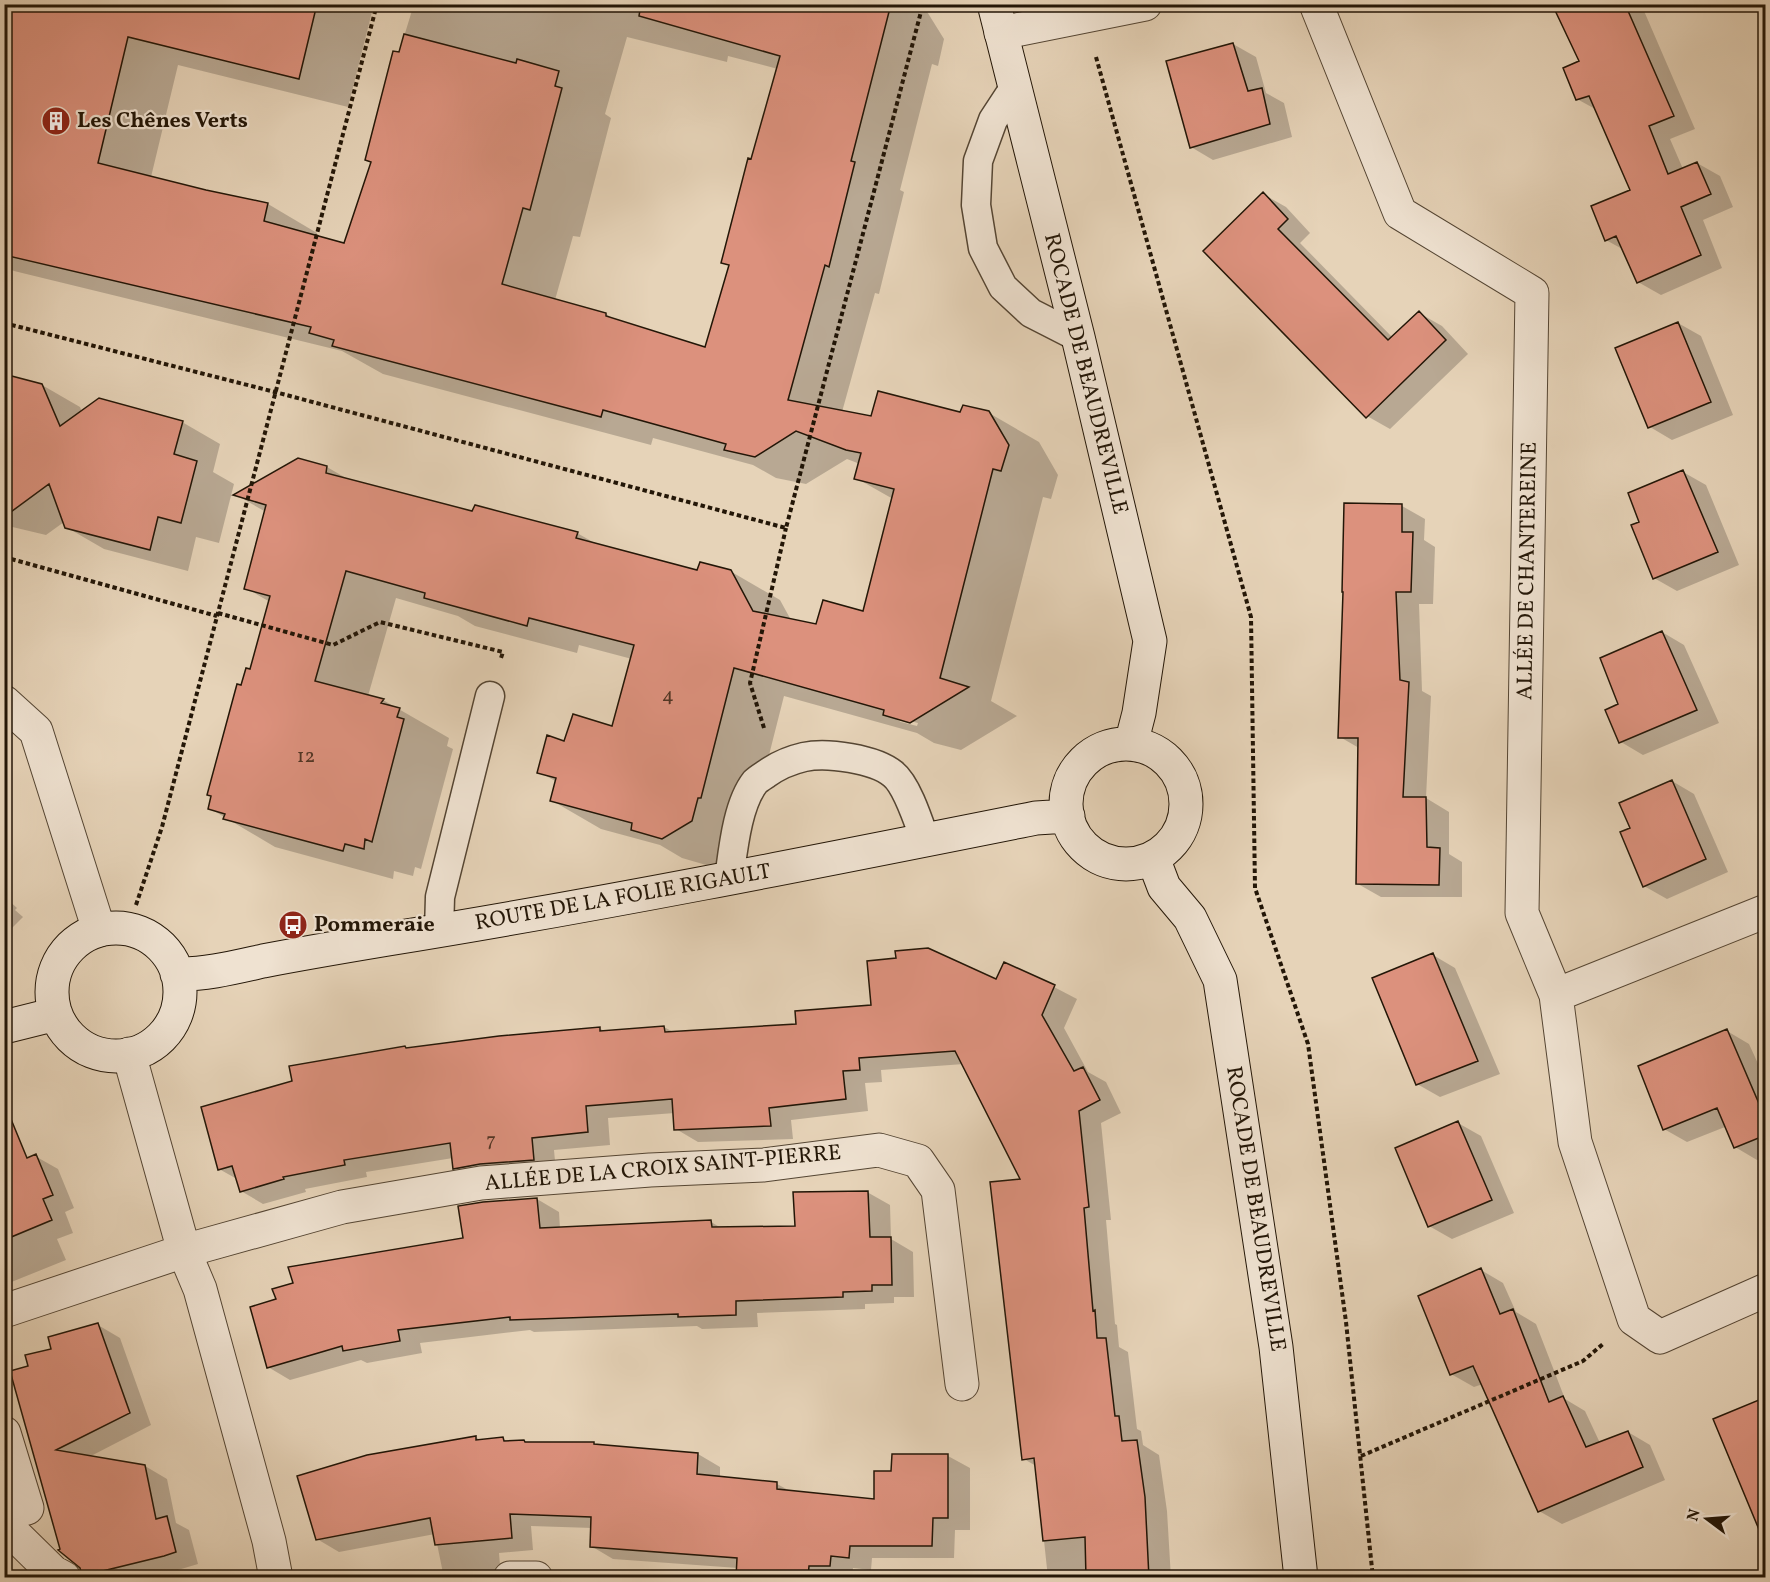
<svg xmlns="http://www.w3.org/2000/svg" width="1770" height="1582" viewBox="0 0 1770 1582" font-family="Vollkorn,serif">
<style>
.shadow{fill:#0003;fill-rule:evenodd}
.building{fill:#dc917d;stroke:#231607;stroke-width:1.5}
.lines{fill:none;stroke-linecap:round;stroke-linejoin:round}
.lane-casing{stroke:#544533;stroke-width:31}
.street-casing{stroke:#544533;stroke-width:35}
.secondary-casing{stroke:#231607;stroke-width:35}
.path{stroke:#231607;stroke-width:4;stroke-dasharray:4.5 3;stroke-linecap:butt}
.lane{stroke:#efe2d1;stroke-width:28}
.street{stroke:#efe2d1;stroke-width:33}
.secondary{stroke:#efe2d1;stroke-width:33}
.labels{text-anchor:middle;dominant-baseline:central;stroke-width:4.5;stroke-linejoin:round;paint-order:stroke}
.number-label{font-size:20px;fill:#513524}
.poi-label{font-size:22px;font-weight:bold;fill:#231607;stroke:#efe2d1;text-anchor:start}
.street-label{font-size:22px;fill:#231607;stroke:#efe2d1}
</style>
<rect width="100%" height="100%" fill="#e6d3b8"/>
<filter id="stains"><feTurbulence type="fractalNoise" baseFrequency=".00333" numOctaves="4"/><feColorMatrix values="0 0 0 0 .2 0 0 0 0 .09 0 0 0 0 .02 0 0 0 .5 -.17"/></filter>
<radialGradient id="worn" r=".72"><stop offset=".6" stop-color="#630" stop-opacity="0"/><stop offset="1" stop-color="#630" stop-opacity=".3"/></radialGradient>
<path class="shadow" d="M11 4H374L348 107 178 65 151 177 268 204 317 233V237L344 245 372 163 366 160 414 4H916L926 10 944 39 938 66 932 64 900 190 904 192 879 294 875 293 842 412 872 418 989 413 1039 442 1058 475 1051 499 1043 497 991 701 1017 716 961 750 934 743 917 733 784 696 751 826 741 850 713 867 682 858 660 845 601 829 551 800 557 782 539 772 565 743 613 727 632 659 579 645 577 653 475 626 458 616 396 598 368 696 383 700 449 738 447 746 453 749 421 869 415 867 413 876 394 871 393 879 275 847 209 808 241 687 251 670 270 602 246 588 266 512 236 495 327 467 351 481 473 513 577 533 600 546 698 572 730 571 780 600 791 620 817 625 864 613 893 499 856 478 860 464 847 459 806 484 776 478 753 465 653 438 651 445 383 374 342 351 14 271 4 266V29ZM627 37 727 62 728 56 778 69 723 262 730 266 706 349 617 321 606 314 555 300 573 236 580 237 611 118 605 114ZM895 717 918 723 917 726 901 722 894 718Z
M1554 4H1641L1695 129 1670 139 1683 169 1697 163 1720 176 1733 207 1703 220 1722 268 1661 295 1638 282 1624 250 1606 240 1632 191 1597 110 1577 99 1581 62Z
M1233 44 1256 57 1266 93 1284 103 1292 137 1213 160 1191 147Z
M1263 194 1286 207 1310 233 1300 243 1393 338 1419 313 1442 326 1468 354 1390 429 1367 416 1206 251Z
M1678 323 1701 336 1733 415 1672 440 1650 427Z
M4 376 42 385 80 407 82 412 182 422 220 444 213 472 234 484 219 543 196 537 188 571 104 549 66 527 64 522 46 535 4 525Z
M1683 472 1706 485 1739 565 1677 591 1654 578 1641 523Z
M1345 504 1402 506 1425 519 1424 540 1435 547 1433 604H1419L1422 691 1431 696 1426 798 1449 812V854L1462 862V897H1381L1358 884 1359 748 1340 737 1345 592Z
M1662 632 1684 645 1719 723 1643 755 1621 742 1620 704Z
M1672 781 1694 794 1728 872 1667 899 1644 886 1632 829Z
M4 896 17 908 15 910 23 917 4 936Z
M1433 955 1455 968 1500 1074 1440 1097 1417 1084Z
M997 981 1054 987 1077 999 1064 1028 1088 1072 1106 1082 1121 1113 1101 1123 1111 1220H1106L1115 1324 1117 1325 1119 1347 1128 1352 1137 1429 1141 1431 1143 1445 1159 1455 1167 1511 1171 1578H1048L1036 1466 1024 1459 1022 1180 964 1064 881 1070 882 1082 865 1083 868 1111 791 1120 793 1139 698 1142 676 1129 675 1113 608 1118 610 1145 554 1150 556 1172 477 1181 454 1168 453 1158 366 1172 367 1177 305 1189 306 1192 263 1204 241 1191 237 1179 219 1169 408 1049 599 1028 606 1032 664 1027 675 1033 798 1025 873 1006Z
M1727 1031 1749 1044 1766 1081V1156L1757 1160 1735 1147 1725 1127 1687 1142 1664 1129Z
M1458 1123 1481 1136 1514 1213 1452 1239 1429 1226Z
M35 1156 58 1169 74 1208 65 1212 73 1233 57 1239 66 1260 4 1285V1158L15 1164Z
M867 1192 890 1205 891 1239 913 1252 914 1297H894V1303L865 1304V1309L757 1313 758 1327 702 1329 697 1326 534 1332 530 1330 420 1343 422 1353 367 1363 361 1360 290 1380 268 1367 464 1239 537 1199 559 1212 560 1229 711 1222 723 1229 797 1228Z
M1481 1270 1503 1283 1516 1312 1536 1324 1565 1399 1585 1411 1600 1443 1628 1432 1650 1445 1665 1480 1562 1524 1539 1511 1483 1384 1474 1387 1451 1374Z
M98 1325 120 1338 151 1425 89 1457 145 1466 167 1479 176 1523 189 1530 198 1564 151 1578H87L84 1576 30 1367 53 1350Z
M476 1437 481 1441 503 1439 509 1442 524 1441 527 1443 597 1446 698 1454 720 1467V1478L777 1484 792 1492 875 1501 892 1473 893 1456H948L970 1468V1530H955L954 1558H872L871 1570 853 1568 852 1578H737L738 1568 613 1559 591 1546 592 1528 531 1526 533 1550 499 1553 501 1578H444L435 1534 339 1552 317 1539Z
M4 1568 14 1578H4Z"/>
<path class="building" d="M9 4H317L299 79 128 37 98 163 206 190 268 203 264 221 344 243 371 162 365 160 393 51 399 52 404 34 516 63 517 59 559 71 555 86 562 88 530 210 523 208 502 284 606 313V316L705 347 729 265 721 263 748 158 751 159 780 56 639 16 641 4H891L851 161 855 162 829 267 825 265 788 400 871 416 878 391 960 412 963 405 989 411 1009 445 1001 471 993 469 940 678 969 687 910 723 883 715 884 710 734 668 701 798H698L692 821 662 839 631 830 632 823 550 801 556 778 537 773 547 735 564 741 573 714 612 726 634 645 529 618 527 626 424 598 425 593 346 571 315 681 384 699 381 703 400 708 397 717 404 719 372 842 365 839 364 849 345 844 343 851 223 819 225 814 208 809 211 796 207 795 237 684 241 685 246 668 250 669 270 596 244 589 266 505 233 495 298 458 327 466 326 473 472 511 475 505 578 532 576 538 697 570 700 562 731 570 753 611 816 624 823 600 863 611 894 489 854 479 861 453 846 450 796 431 755 457 724 450 726 444 603 410 601 417 332 346 334 340 309 333 311 327 4 255V23Z
M1552 4H1625L1674 116 1649 126 1668 174 1697 162 1711 194 1681 207 1701 255 1637 283 1616 236 1605 241 1591 206 1630 190 1589 96 1576 100 1563 68 1579 61Z
M1233 43 1248 91 1262 88 1270 124 1190 148 1166 61Z
M1263 192 1288 219 1278 229 1388 340 1419 311 1446 340 1366 418 1203 251Z
M1678 322 1711 402 1648 428 1615 348Z
M4 374 42 384 60 426 99 398 183 421 174 454 197 461 181 523 158 517 150 550 65 528 49 484 4 517Z
M1683 470 1718 552 1653 579 1631 525 1639 522 1628 493Z
M1344 503 1402 504V532H1413L1411 592H1396L1400 680 1409 682 1403 797H1426L1427 847 1440 848 1439 885 1356 884 1358 738H1338L1343 592H1342Z
M1662 631 1697 710 1619 743 1605 710 1618 704 1600 658Z
M1672 780 1706 859 1643 887 1620 832 1630 828 1619 803Z
M928 948 996 979 1004 962 1055 985 1042 1015 1074 1071 1083 1067 1100 1100 1079 1111 1089 1207 1084 1208 1093 1311 1095 1310 1097 1338H1106L1115 1416H1119L1122 1441 1137 1440 1145 1497 1149 1578H1086L1085 1537 1043 1541 1034 1458 1022 1460 990 1182 1020 1179 955 1051 859 1058 860 1070 843 1071 846 1099 769 1108 771 1126 674 1130 672 1099 586 1106 588 1132 532 1138 534 1160 480 1164 453 1169 450 1143 344 1160 345 1165 283 1177 284 1179 240 1192 232 1166 218 1170 201 1107 292 1081 289 1066 405 1046 406 1048 499 1036 600 1027V1031L664 1026 665 1032 796 1024 795 1011 871 1005 867 961 896 958 895 951Z
M1433 953 1478 1061 1416 1085 1372 978Z
M1727 1029 1766 1120V1135L1734 1148 1717 1108 1663 1130 1638 1066Z
M6 1107 27 1158 36 1154 53 1195 43 1199 52 1220 4 1240V1108Z
M1458 1121 1492 1200 1428 1227 1395 1148Z
M868 1191 870 1237H891L892 1285H872V1291L843 1292V1297L736 1301V1315L678 1317V1314L510 1320V1317L398 1330 400 1341 343 1351 342 1346 267 1368 250 1307 276 1299 272 1289 293 1283 288 1267 463 1238 458 1206 483 1202 537 1198 540 1228 711 1220 712 1227 795 1226 793 1192Z
M1481 1268 1500 1314 1513 1309 1549 1402 1563 1396 1586 1447 1628 1431 1643 1467 1538 1512 1473 1366 1450 1375 1418 1296Z
M98 1323 130 1413 56 1450 145 1465 156 1519 167 1516 176 1552 164 1556 82 1576 80 1568 58 1550 60 1549 10 1371 28 1366 25 1355 51 1349 48 1337Z
M1766 1397V1543L1765 1544 1713 1419Z
M476 1436V1440L503 1437 504 1441 524 1440 525 1442H594V1444L698 1453 697 1474 777 1482V1489L874 1499V1471H891L892 1454H948V1518H933L932 1546H850L849 1558 831 1556 830 1566H809L808 1578H736L737 1558 590 1547 591 1517 510 1514 512 1538 435 1545 430 1518 316 1540 297 1476 367 1455Z"/>
<g class="lines">
<g class="lane-casing">
<path id="lane" d="M1014 88 993 120 978 161 976 205 983 248 1003 287 1031 313 1078 337
M729 879C733 851 737 805 755 782 758 779 763 776 766 774 777 766 791 760 804 757 827 752 875 759 893 774 907 785 919 823 925 840
M439 931 440 897 490 696"/>
</g>
<g class="street-casing">
<path id="street" d="M1316 4 1400 213 1532 293 1522 913 1556 995 1766 911
M1001 33 1145 4
M4 702 36 731 99 930
M1556 995 1575 1142 1634 1319 1660 1337 1766 1290
M4 1311 184 1251 129 1054
M4 1433 27 1508 4 1514
M4 1524 53 1572 64 1578
M276 1578 269 1541 200 1289 184 1251 342 1207 481 1183 650 1170 764 1165 879 1150 918 1161 938 1190 962 1384
M510 1578H536"/>
</g>
<g class="secondary-casing">
<path id="secondary" d="M994 4 1078 337 1150 641 1139 713 1131 744
M1066 804a60 60 0 1 1 120 0a60 60 0 1 1-120 0Z
M1153 858 1164 887 1190 918 1220 980 1276 1347 1301 1578
M52 992a64 64 0 1 1 128 0a64 64 0 1 1-128 0Z
M177 974C204 975 236 967 263 961 304 953 346 946 388 939 605 904 820 861 1036 818L1068 816
M4 1027 56 1014"/>
</g>
<path class="path" d="M1096 57 1251 617 1255 888 1308 1044 1346 1322 1373 1578
M4 323 275 392 786 528 923 4
M4 557 217 616
M218 613 333 645 380 622 503 652 501 658
M764 728 750 683 786 528
M136 905 162 827 377 4
M1361 1456 1583 1361 1603 1344"/>
<use href="#lane" class="lane"/>
<use href="#street" class="street"/>
<use href="#secondary" class="secondary"/>
</g>
<defs>
<g id="building-disc" transform="scale(1.5)"><circle r="9.5" fill="#8f2418" stroke="#efe2d1"/><path d="M-4-6H4V6H1V3H-1V6H-4ZM-2.5-4.3h1.7v1.8h-1.7ZM.8-4.3h1.7v1.8H.8ZM-2.5-1h1.7V.8h-1.7ZM.8-1h1.7V.8H.8Z" fill="#fff"/></g>
<g id="bus-disc" transform="scale(1.5)"><circle r="9.5" fill="#8f2418" stroke="#efe2d1"/><path d="M-5-6H5V4H4V6H2V4H-2V6H-4V4H-5ZM-3.5-4V0h7V-4ZM-3.5 1.2v1.5H-2V1.2ZM2 1.2v1.5H3.5V1.2Z" fill="#fff"/></g>
</defs>
<g fill-rule="evenodd">
<use href="#building-disc" x="56" y="121"/>
<use href="#bus-disc" x="293" y="925"/>
</g>
<g class="labels">
<g class="number-label">
<text x="668" y="696">4</text>
<text x="306" y="757">12</text>
<text x="491" y="1141">7</text>
</g>
<g class="poi-label">
<text x="77" y="121">Les Chênes Verts</text>
<text x="314" y="925">Pommeraie</text>
</g>
<g class="street-label">
<text transform="translate(1085 374) rotate(76)">ROCADE DE BEAUDREVILLE</text>
<text transform="translate(1528 571) rotate(-89)">ALLÉE DE CHANTEREINE</text>
<text transform="translate(623 898) rotate(-10)">ROUTE DE LA FOLIE RIGAULT</text>
<text transform="translate(663 1169) rotate(-5)">ALLÉE DE LA CROIX SAINT-PIERRE</text>
<text transform="translate(1255 1209) rotate(81)">ROCADE DE BEAUDREVILLE</text>
</g>
</g>
<rect width="1770" height="1582" fill="none" stroke="#e6d3b8" stroke-width="24"/>
<rect x="6" y="6" width="1758" height="1570" fill="none" stroke="#231607" stroke-width="3"/>
<rect x="12" y="12" width="1746" height="1558" fill="none" stroke="#231607" stroke-width="1.5"/>
<g transform="translate(1707 1519) rotate(286)" stroke="#efe2d1" stroke-width="4.5" paint-order="stroke">
<path d="M0-4.5L10 22L0 15L-10 22Z" fill="#231607"/>
<text y="-9" font-size="16" font-weight="bold" text-anchor="middle" fill="#231607">N</text>
</g>
<rect width="100%" height="100%" filter="url(#stains)"/>
<rect width="100%" height="100%" fill="url(#worn)"/>
</svg>
